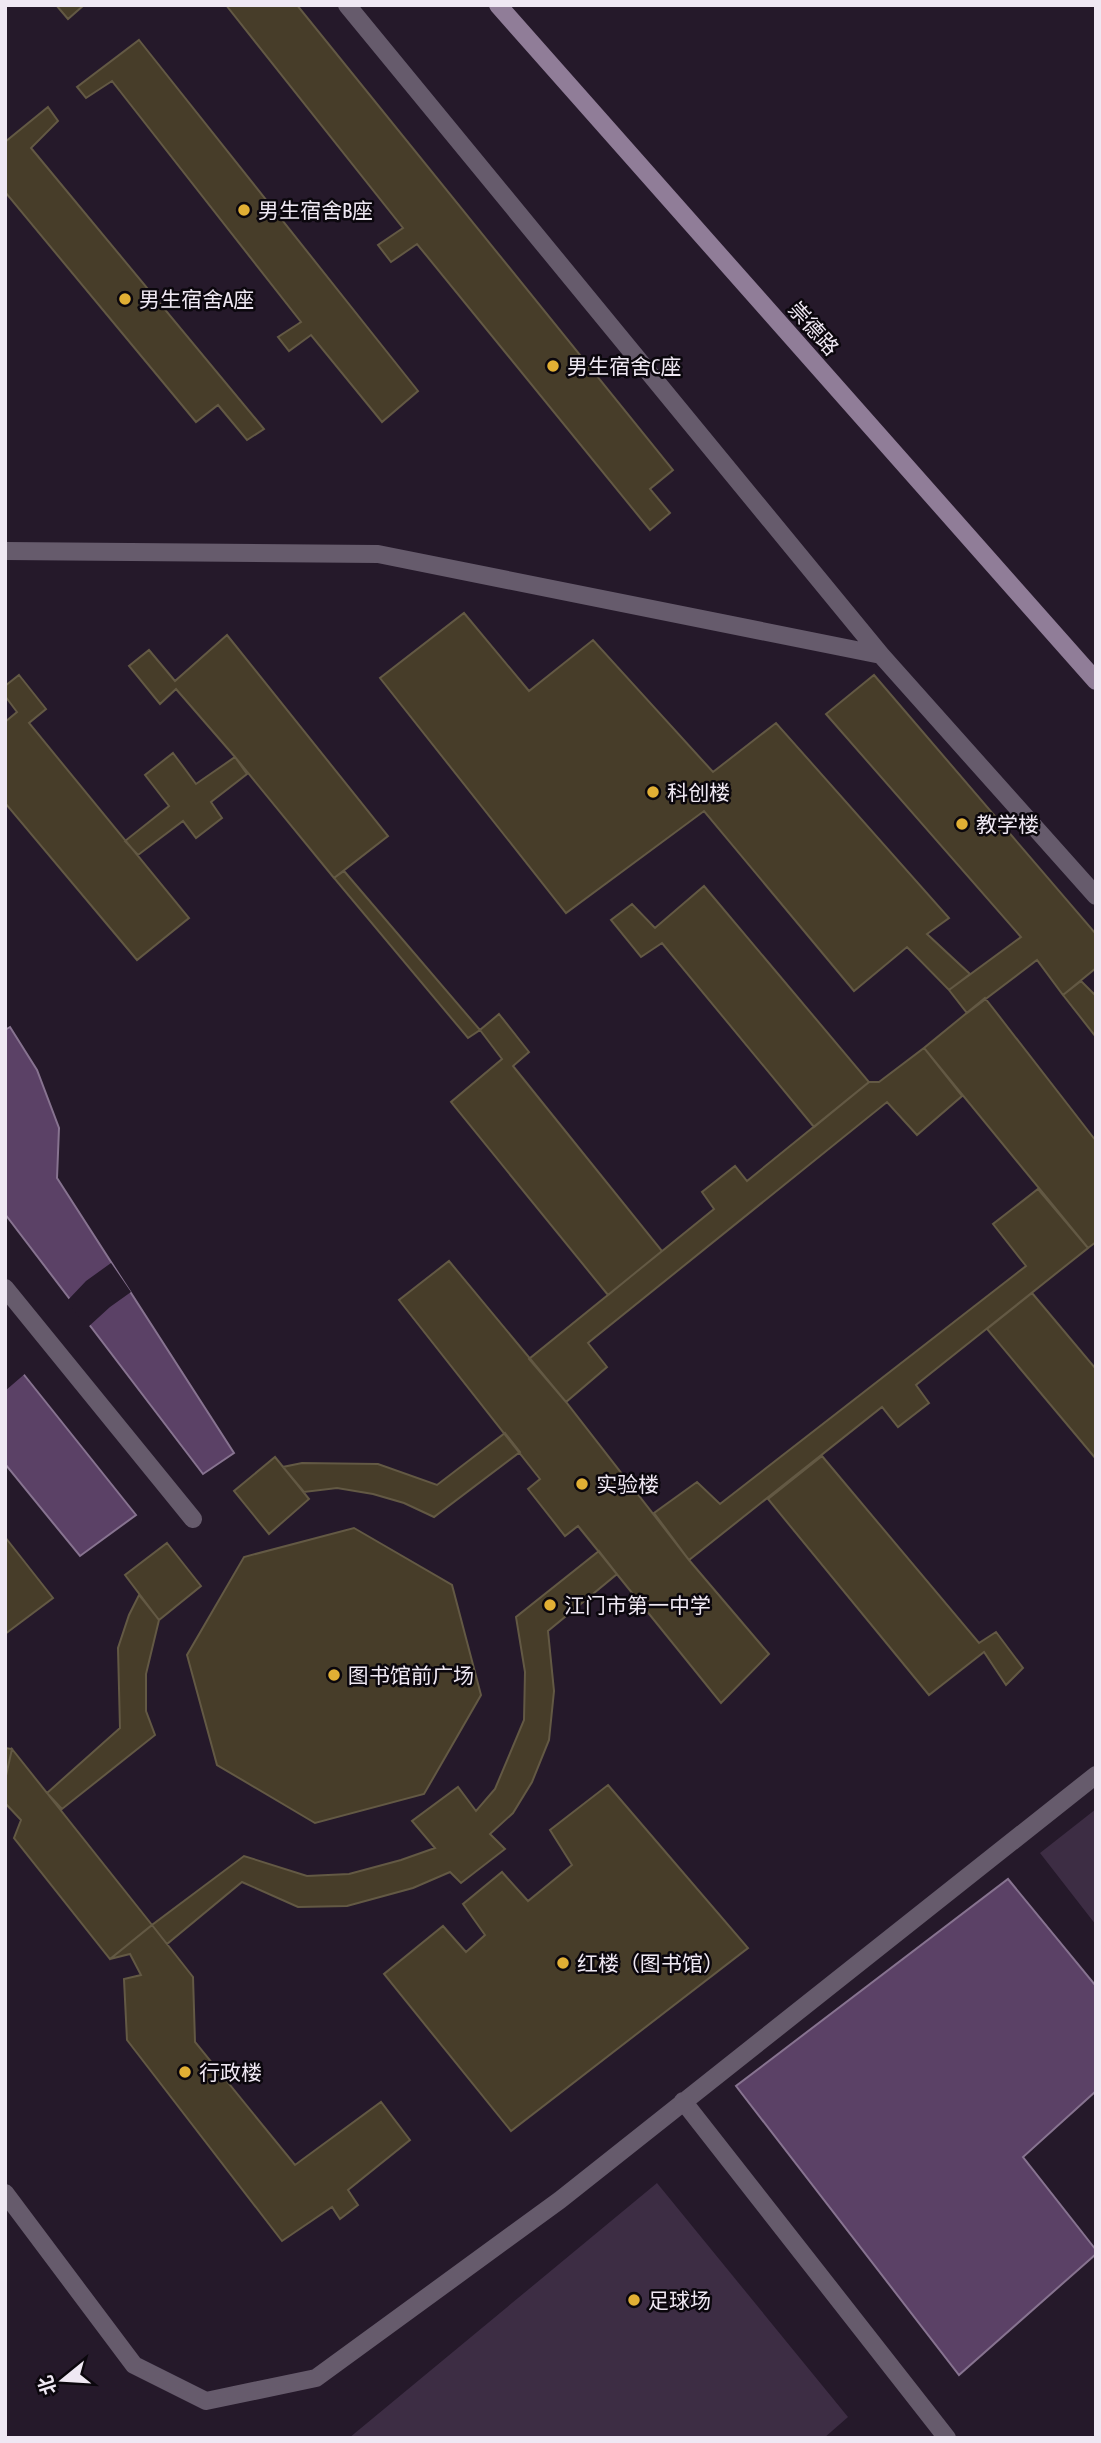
<svg xmlns="http://www.w3.org/2000/svg" width="1101" height="2443" viewBox="0 0 1101 2443" font-family="'Asap Condensed','Noto Sans SC',sans-serif">
<style>
.green{fill:#3d2d44}
.water{fill:#5b4166;stroke:#877390;stroke-width:2}
.pier{fill:#25192a}
.building{fill:#473d29;stroke:#635944;stroke-width:2}
.lines{fill:none;stroke-linecap:round;stroke-linejoin:round}
.street{stroke:#665b6c;stroke-width:18}
.secondary{stroke:#907d98;stroke-width:18}
.poi-dot{fill:#e1af34;stroke:#0b070d;stroke-width:2.5}
.labels{text-anchor:middle;dominant-baseline:central;stroke-width:5;stroke-linejoin:round;paint-order:stroke}
.poi-label{font-size:21px;fill:#efe8f3;stroke:#0b070d;text-anchor:start}
.street-label{font-size:21px;fill:#efe8f3;stroke:#0b070d}
</style>
<rect width="100%" height="100%" fill="#25192a"/>
<path class="green" d="M1096 1809V1925L1040 1853Z
M657 2183 848 2417 824 2438H349Z"/>
<path class="water" d="M10 1027 37 1070 59 1128 57 1178 234 1453 203 1474 5 1214V1030Z
M5 1351 136 1515 80 1556 5 1464Z
M1008 1879 1096 1986V2091L1023 2157 1096 2250V2254L959 2375 736 2086Z"/>
<path class="pier" d="M111 1263 131 1292 110 1307 87 1328 67 1301 86 1281Z
M5 1347 27 1372 5 1391Z"/>
<path class="building" d="M56 5H84L68 19Z
M226 5H297L673 470 650 489 670 513 650 530 417 244 391 262 378 245 403 228Z
M139 40 418 391 382 422 311 335 289 351 278 337 301 322 112 81 86 98 77 87Z
M48 107 58 121 31 148 264 429 247 440 218 405 196 422 5 192V142Z
M464 613 529 691 593 640 713 772 776 723 949 918 927 934 970 974 949 990 907 947 854 991 704 811 566 913 380 678Z
M227 635 388 836 334 878 235 757 176 689 160 704 129 666 149 650 175 681Z
M19 675 46 709 29 723 189 918 137 960 5 803V722L17 712 5 696V686Z
M874 675 1096 934V968L1063 995 1037 960 967 1013 949 990 1021 937 826 714Z
M173 753 196 784 235 757 247 774 211 802 222 818 196 838 183 821 138 855 125 841 169 806 145 775Z
M344 871 480 1030 468 1038 334 878Z
M704 886 869 1082 814 1127 662 943 641 957 611 920 632 904 655 928Z
M1081 981 1094 994 1096 993V1037L1063 995Z
M985 998 1096 1141V1242L1088 1248 924 1048Z
M499 1014 529 1052 513 1066 662 1251 608 1295 451 1102 502 1059 480 1030Z
M924 1048 962 1096 917 1135 887 1102 588 1343 607 1367 566 1402 529 1359 714 1209 702 1192 735 1166 747 1181 869 1082H879Z
M1038 1189 1088 1248 916 1385 929 1403 898 1427 882 1407 689 1560 654 1513 697 1482 720 1504 1026 1266 993 1224Z
M449 1261 566 1402 689 1560 769 1654 721 1703 578 1526 565 1536 528 1489 540 1479 399 1300Z
M1032 1293 1096 1369V1459L987 1329Z
M505 1433 520 1452 434 1517 404 1503 373 1494 337 1488 304 1492 283 1467 302 1463 378 1464 437 1485Z
M822 1456 979 1643 996 1632 1023 1668 1006 1685 984 1652 929 1695 768 1499Z
M275 1457 309 1499 269 1534 234 1491Z
M354 1528 452 1585 481 1695 424 1794 315 1823 217 1765 187 1655 244 1557Z
M5 1537 53 1598 5 1634Z
M167 1543 201 1586 159 1620 125 1575Z
M599 1551 617 1574 548 1631 554 1691 549 1740 532 1782 513 1813 490 1834 505 1849 461 1883 450 1872 413 1888 347 1906 298 1907 242 1882 167 1944 152 1925 244 1856 307 1876 349 1874 401 1860 435 1848 412 1821 458 1787 476 1811 495 1789 524 1720 525 1672 516 1617Z
M139 1595 159 1620 146 1674V1711L155 1735 62 1809 47 1793 120 1728 118 1648 129 1615Z
M5 1748 12 1749 5 1780Z
M12 1749 152 1925 110 1959 14 1838 21 1820 5 1803V1780Z
M608 1785 748 1948 511 2131 384 1974 443 1926 466 1952 485 1935 463 1904 502 1872 528 1901 572 1865 550 1830Z
M152 1925 193 1977 195 2042 295 2165 381 2102 410 2140 348 2190 358 2205 340 2219 332 2207 282 2241 127 2040 124 1979 141 1975 130 1954 110 1959Z"/>
<g class="lines">
<path class="street" d="M347 5 881 655
M5 551 378 554 881 655 1096 896
M5 1288 193 1519
M683 2101 947 2438
M5 2193 134 2365 206 2401 316 2378 560 2200 1096 1775"/>
<path class="secondary" d="M498 5 1096 681"/>
</g>
<g class="poi-dot">
<circle cx="244" cy="210" r="7"/>
<circle cx="125" cy="299" r="7"/>
<circle cx="553" cy="366" r="7"/>
<circle cx="653" cy="792" r="7"/>
<circle cx="962" cy="824" r="7"/>
<circle cx="582" cy="1484" r="7"/>
<circle cx="550" cy="1605" r="7"/>
<circle cx="334" cy="1675" r="7"/>
<circle cx="563" cy="1963" r="7"/>
<circle cx="185" cy="2072" r="7"/>
<circle cx="634" cy="2300" r="7"/>
</g>
<g class="labels">
<g class="poi-label">
<text x="258" y="210">男生宿舍B座</text>
<text x="139" y="299">男生宿舍A座</text>
<text x="567" y="366">男生宿舍C座</text>
<text x="667" y="792">科创楼</text>
<text x="976" y="824">教学楼</text>
<text x="596" y="1484">实验楼</text>
<text x="564" y="1605">江门市第一中学</text>
<text x="348" y="1675">图书馆前广场</text>
<text x="577" y="1963">红楼（图书馆）</text>
<text x="199" y="2072">行政楼</text>
<text x="648" y="2300">足球场</text>
</g>
<g class="street-label">
<text transform="translate(814 328) rotate(48)">崇德路</text>
</g>
</g>
<rect width="1101" height="2443" fill="none" stroke="#efe8f3" stroke-width="14"/>
<g transform="translate(63 2380) rotate(252)" stroke="#0b070d" stroke-width="5" paint-order="stroke">
<path d="M0-5L12 26L0 18L-12 26Z" fill="#efe8f3"/>
<text y="-10" font-size="19" font-weight="bold" text-anchor="middle" fill="#efe8f3">北</text>
</g>
</svg>
